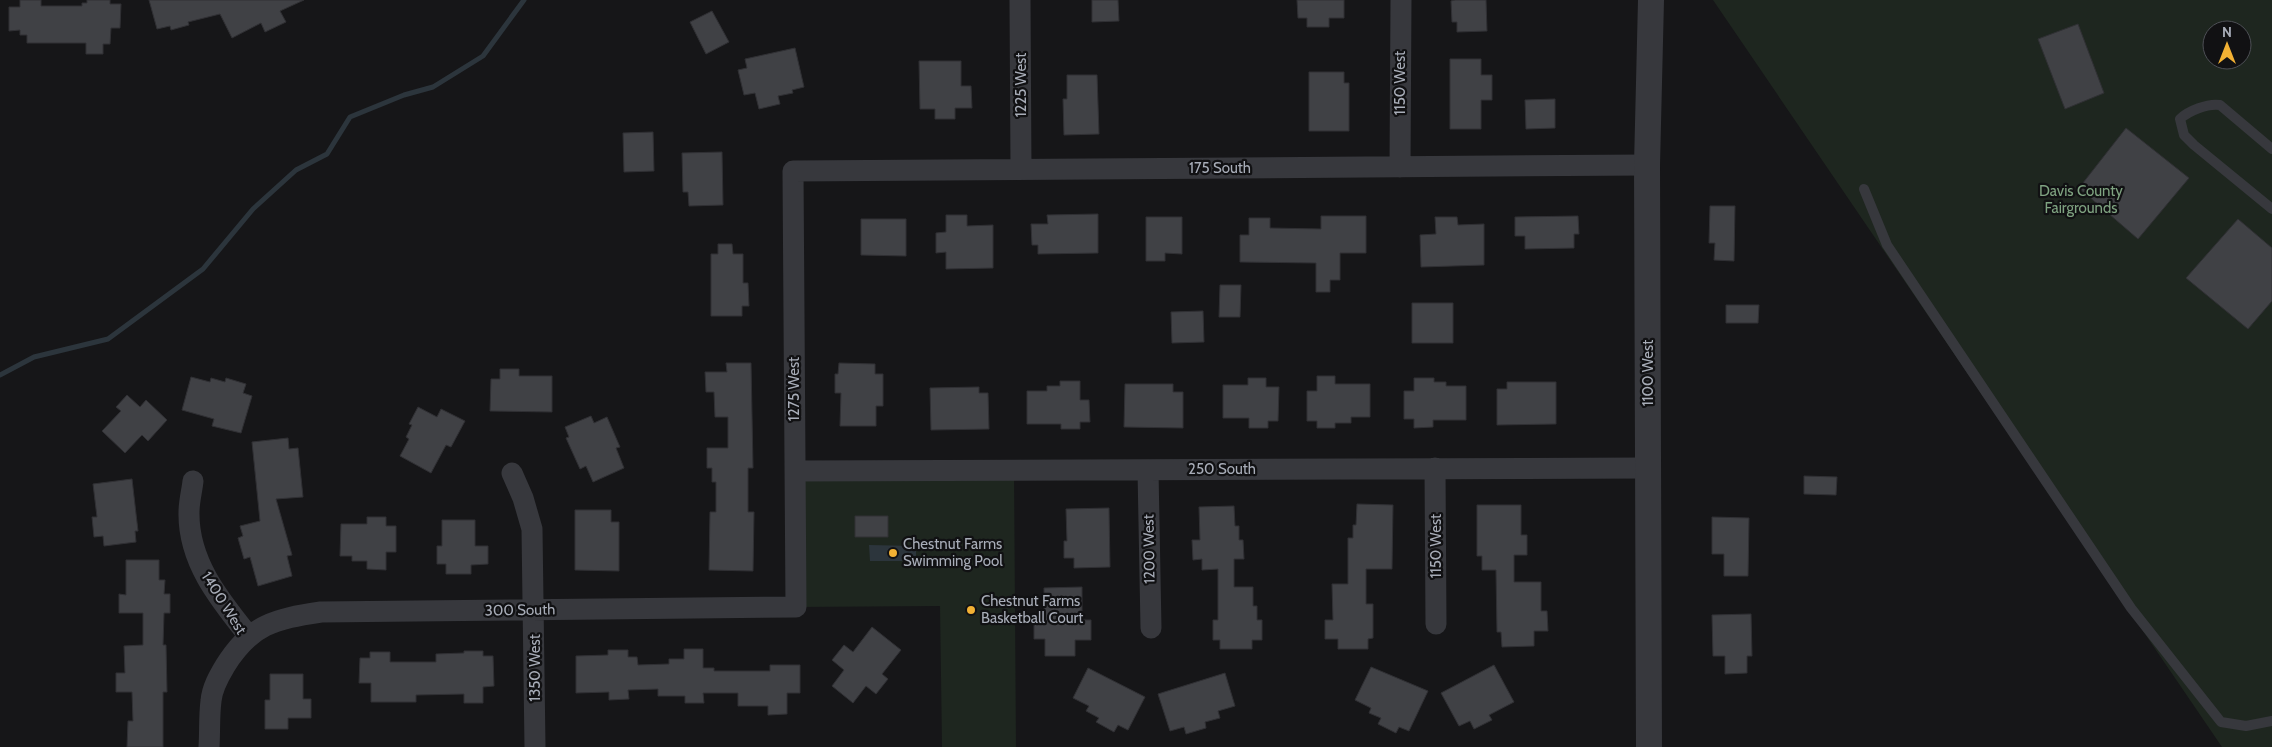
<svg xmlns="http://www.w3.org/2000/svg" width="2272" height="747" viewBox="0 0 2272 747" font-family="Cabin,sans-serif">
<style>
.green{fill:#1e261f;fill-rule:evenodd}
.water{fill:#2c353c}
.lines{fill:none;stroke-linecap:round;stroke-linejoin:round}
.stream{stroke:#2c353c;stroke-width:5}
.building{fill:#404145;stroke:#303034}
.service{stroke:#37383d;stroke-width:10}
.minor{stroke:#37383d;stroke-width:21}
.tertiary{stroke:#37383d;stroke-width:26}
.poi-dot{fill:#f2b134;stroke:#111113;stroke-width:2}
.labels{text-anchor:middle;dominant-baseline:central;stroke-width:4.5;stroke-linejoin:round;paint-order:stroke}
.street-label{font-size:15px;fill:#a8adb8;stroke:#111113}
.park-label{font-size:15px;fill:#7fa381;stroke:#111113}
.poi-label{font-size:15px;fill:#a8adb8;stroke:#111113;text-anchor:start}
</style>
<rect width="100%" height="100%" fill="#161618"/>
<path class="green" d="M1713 0H2272V747H2222ZM2212 30H2242V60H2212Z
M1014 470 1016 747H942L940 606 796 607 795 471Z"/>
<path class="water" d="M869 545 916 546V561H870Z"/>
<g class="lines">
<path class="stream" d="M0 375 34 357 108 339 203 269 253 209 296 170 327 154 350 117 404 95 433 87 483 56 524 0"/>
</g>
<path class="building" d="M20 0H41V6H82V3H87V0H110V4H121L120 28H111L110 44H103V54H86V43H27V35H20V30L9 31V7H20Z
M149 0H304L280 11 286 22 265 32 261 23 232 38 220 14 188 22 189 25 171 30 170 26 157 29Z
M1092 0H1118L1119 21 1092 22Z
M1297 0H1344V18H1329V27H1307V18H1298Z
M1455 0H1486L1487 31 1457 32V22H1452L1451 1Z
M712 11 729 42 706 54 690 22Z
M2078 24 2104 93 2065 109 2038 39Z
M795 48 804 87 792 90 793 93 778 96 780 104 759 109 755 93 744 95 738 70 747 68 745 59Z
M1450 59H1481V75H1492V100H1481V129H1450Z
M919 61H961V86H971L972 108H955V119H935V109H920Z
M1309 72H1344V83H1349V131H1309Z
M1067 75H1097L1099 134 1064 135 1063 99H1067Z
M1555 99V128L1526 129 1525 100Z
M2126 128 2189 178 2138 239 2079 188Z
M653 132 654 171 624 172 623 133Z
M722 152 723 205 689 206 688 192H683L682 153Z
M1710 206H1735L1734 261 1714 260 1715 243H1709Z
M1098 214V253L1038 254V245H1032L1031 224H1048L1047 215Z
M946 215H967V226L993 225V268L946 269V252L936 253V233L946 232Z
M1321 216H1366V253H1340V280H1330V292H1316V263L1240 262V235H1249V218H1270V228L1321 229Z
M1578 216 1579 234H1574V248L1525 249V236H1515V217Z
M1146 217H1182V254L1165 253V261H1146Z
M1435 217H1457L1458 225 1484 224V265L1421 267 1420 235 1436 234Z
M861 219H906V256L861 255Z
M2238 219 2272 248V301L2248 329 2186 278Z
M718 244H732L733 254H743V283H748L749 306H742V316H711V254H718Z
M1220 285H1241L1240 317H1219Z
M1412 303H1453V343H1412Z
M1726 305H1759L1758 323H1726Z
M1203 311 1204 342 1172 343 1171 312Z
M726 363H751L753 468H748V512H754L753 571 709 570 710 512H716V482H712V468H707V448H728V417H715L714 392H706L705 372H727Z
M839 363 875 364V374H883V406H876V426H840L841 393H835V374H838Z
M500 369H519V376H552V412L490 411 491 379H500Z
M1317 376H1335V384H1370V417H1351V423H1335V428H1317V421H1307V391H1317Z
M191 377 210 382 211 378 225 382 226 378 246 384 243 393 252 396 241 433 212 426 214 419 182 410Z
M1248 378H1266V387H1279L1278 421H1268V428H1249V418H1223V385H1248Z
M1414 378H1434V382H1446V386H1466V420H1433V427L1414 428V419H1404V391H1414Z
M1060 381H1080V400H1089L1090 422H1080V429H1061V424H1027V391H1047V386H1060Z
M1507 382H1556V424L1497 425V389H1507Z
M1125 384H1173V392H1183V428L1124 427Z
M979 387V393H988L989 429 931 430 930 388Z
M127 395 140 407 146 400 167 420 148 441 142 435 125 453 102 431 121 411 116 407Z
M418 407 437 417 441 409 465 421 451 447 446 445 431 473 400 456 409 439 406 437 412 425 409 424Z
M591 416 594 423 607 417 620 447 616 448 624 468 593 482 586 466 580 469 566 438 569 437 565 427Z
M288 438 289 449 298 448 303 497 276 499 292 555 287 556 292 576 258 586 250 557 244 559 238 538 243 536 240 526 260 521 252 442Z
M1804 476 1837 477 1836 495 1804 494Z
M132 479 138 531H135L136 542 104 546 103 536 94 537 92 517H97L93 484Z
M1357 504 1393 505 1392 569H1366V604H1373V638L1368 639V649H1338V639H1325V620H1333L1332 584H1348V538H1353V525H1356Z
M1477 505H1521V535H1527V555H1514V582H1541V611H1547L1548 631H1534V646L1502 647 1501 632H1497L1496 570H1482V556H1477Z
M1234 506 1235 526H1239V540H1243L1244 559H1234V587H1253V606H1257V620H1262V640H1252V649H1220V640H1213V620H1218V569L1202 570V559L1193 560 1192 540H1200L1199 507Z
M1109 508 1110 567 1074 568V558H1064V541H1067L1066 509Z
M575 510H611V522H619V571L575 570Z
M855 516H888V537H855Z
M367 517H386V526H396V552H386V570L367 569V561H352V556H340L341 524H367Z
M1712 517 1749 518 1748 576H1724V554H1712Z
M442 520H475V546H488V564L471 565V574H446V564H437V546H442Z
M126 560H159V580H165L164 594H170V613H164L163 645H166L167 692H163V747H127L128 721H133L132 692H116V673H125L124 646 143 645V613H119V594L126 595Z
M1082 587V620H1091V640H1075V656H1045V639H1034V619H1044V588Z
M1751 614 1752 656H1747V673L1725 674V656H1713L1712 615Z
M872 627 901 650 882 674 888 679 876 694 866 686 853 703 832 686 844 670 832 660 844 645 853 652Z
M684 649H703V668H714V671H770V665H800V693H787V714L768 715V706H738V693H703L704 703H685V696H658V689L628 690 629 699 609 700V692L576 693V656L608 655V650H628V657H637L638 665 669 664V659H684Z
M464 651H483V656H493L494 686 483 687V703H464V694L416 695V702H371V683H359L360 658H370V652H390V662H436V654L464 653Z
M1494 665 1514 702 1489 715 1492 720 1474 729 1470 721 1459 726 1441 693Z
M1371 667 1428 691 1409 731 1399 727 1396 733 1378 724 1381 718 1369 713 1371 708 1355 700Z
M1088 668 1145 697 1128 730 1118 725 1114 732 1096 722 1099 718 1086 711 1089 706 1073 698Z
M1225 673 1235 706 1218 711 1220 718 1205 722 1206 728 1186 734 1184 727 1170 731 1158 694Z
M270 674H303V699H311V718H288V729H265V700H270Z"/>
<g class="lines">
<path class="service" d="M2272 149 2220 105C2208 103 2188 111 2180 119L2184 135 2194 145 2272 209
M1864 189 1887 245 2131 608 2221 722 2246 726 2272 721"/>
<path class="minor" d="M1020 0 1021 169
M1400 167 1401 0
M1435 468 1436 624
M1148 470 1151 628
M795 471 1648 468
M512 473 523 498 532 529 535 747
M193 481C192 491 189 501 189 512 188 561 219 599 248 635
M209 747C210 732 209 716 211 701 212 688 219 676 225 666 251 624 275 619 321 612L796 607 793 171 1647 165"/>
<path class="tertiary" d="M1649 747 1647 165 1651 0"/>
</g>
<g class="poi-dot">
<circle cx="893" cy="553" r="5"/>
<circle cx="971" cy="610" r="5"/>
</g>
<g class="labels">
<g class="street-label">
<text transform="translate(1400 83) rotate(-90)">1150 West</text>
<text transform="translate(1021 85) rotate(-90)">1225 West</text>
<text x="1220" y="168">175 South</text>
<text transform="translate(1648 373) rotate(-90)">1100 West</text>
<text transform="translate(794 389) rotate(-90)">1275 West</text>
<text x="1222" y="469">250 South</text>
<text transform="translate(1436 546) rotate(-90)">1150 West</text>
<text transform="translate(1149 549) rotate(-91)">1200 West</text>
<text transform="translate(224 603) rotate(58)">1400 West</text>
<text transform="translate(520 610) rotate(-1)">300 South</text>
<text transform="translate(535 668) rotate(-90)">1350 West</text>
</g>
<g class="park-label">
<text x="2081" y="191">Davis County<tspan x="2081" dy="17">Fairgrounds</tspan></text>
</g>
<g class="poi-label">
<text x="903" y="544">Chestnut Farms<tspan x="903" dy="17">Swimming Pool</tspan></text>
<text x="981" y="601">Chestnut Farms<tspan x="981" dy="17">Basketball Court</tspan></text>
</g>
</g>
<g transform="translate(2227 45)"><circle r="24" fill="#111113" stroke="#4d4f55"/>
<path d="M0-4L9 19L0 12L-9 19Z" fill="#f2b134"/>
<text y="-8" font-size="14" font-weight="bold" text-anchor="middle" fill="#a8adb8">N</text>
</g>
</svg>
